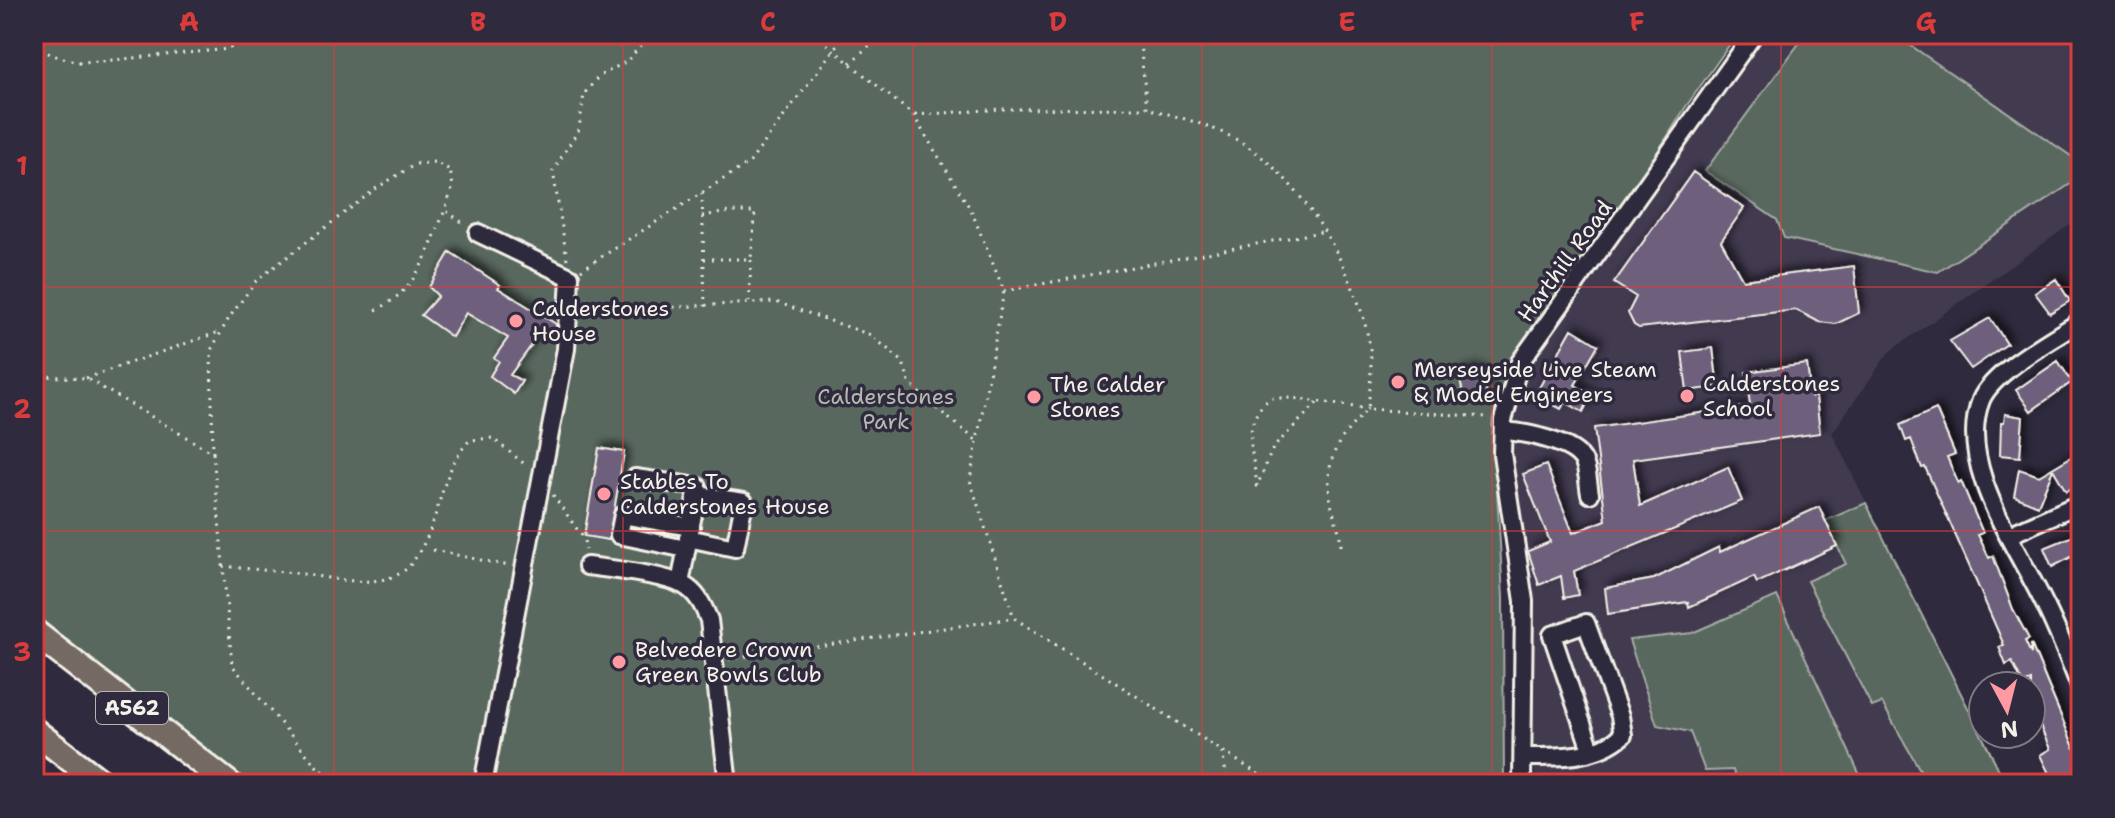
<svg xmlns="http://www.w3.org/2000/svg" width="2115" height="818" viewBox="0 0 2115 818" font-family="'Shantell Sans',sans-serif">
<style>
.built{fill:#423a50}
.green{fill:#59685f;stroke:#a6aca4;stroke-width:2}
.building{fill:#6e607c;stroke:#f4f1e8;stroke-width:2;filter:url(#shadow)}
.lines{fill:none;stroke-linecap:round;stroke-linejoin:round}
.minor-casing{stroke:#f4f1e8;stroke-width:22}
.highway-casing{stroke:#f4f1e8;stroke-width:30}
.path{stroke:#f4f1e8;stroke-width:3;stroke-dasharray:2 6;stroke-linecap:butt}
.minor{stroke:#2f2a3d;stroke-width:16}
.highway{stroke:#756964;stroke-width:24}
.grid{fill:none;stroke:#d93c3b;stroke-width:2;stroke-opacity:0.55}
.poi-dot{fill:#ff9aa2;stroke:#2f2a3d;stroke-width:3}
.labels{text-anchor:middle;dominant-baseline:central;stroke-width:7;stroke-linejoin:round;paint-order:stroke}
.shield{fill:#2f2a3d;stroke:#b9b5b5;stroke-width:2}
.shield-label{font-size:20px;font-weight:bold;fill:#f4f1e8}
.street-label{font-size:22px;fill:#f4f1e8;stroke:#2f2a3d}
.poi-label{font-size:22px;fill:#f4f1e8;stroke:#2f2a3d;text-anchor:start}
.park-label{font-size:22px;fill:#b6bab1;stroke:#2f2a3d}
.neatline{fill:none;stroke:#d93c3b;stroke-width:3}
.grid-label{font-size:26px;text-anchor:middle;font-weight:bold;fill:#d93c3b}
</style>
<defs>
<filter id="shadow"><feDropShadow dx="5" dy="-5" stdDeviation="4" flood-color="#0009"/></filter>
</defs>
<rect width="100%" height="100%" fill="#2f2a3d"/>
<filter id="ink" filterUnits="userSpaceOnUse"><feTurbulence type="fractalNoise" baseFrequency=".0125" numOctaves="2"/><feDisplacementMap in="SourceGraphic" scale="16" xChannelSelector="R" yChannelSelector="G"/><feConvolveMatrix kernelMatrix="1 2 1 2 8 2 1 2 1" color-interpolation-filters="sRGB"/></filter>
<g filter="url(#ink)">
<path class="built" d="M1765 34H2005L2074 39 2081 44V217L1889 352 1832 433 2006 784H1535L1530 607 1506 422 1524 369Z"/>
<path class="green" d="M34 34H1737L1685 108 1631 195 1515 356 1495 455 1503 597 1504 784H245L34 614Z
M1806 34H1894L2081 163V177L1938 272 1784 238 1777 220 1705 171Z
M1866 503 2006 784H1928L1882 703 1872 707 1807 581 1846 564 1825 521Z
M1777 596 1864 784H1737L1733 770 1705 771 1690 732 1657 725 1629 640 1692 633Z"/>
<path class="building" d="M1693 172 1744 208 1721 241 1743 280 1854 266 1859 313 1836 324 1819 322 1796 310 1639 328 1634 325 1628 313 1636 297 1614 283Z
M450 252 500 285 498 288 556 324V333L552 337 542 331 510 375 522 381 514 394 490 376 499 361 494 358 508 338 466 313 452 337 421 315 438 296 429 287Z
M2056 279 2070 301 2050 313 2035 293Z
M1990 318 2007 344 1971 369 1950 341Z
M1572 329 1598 345 1575 385 1592 395 1583 412 1565 402 1561 409 1535 395Z
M1713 348 1718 387 1687 391 1682 352Z
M2058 361 2072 382 2031 411 2016 390Z
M1807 364 1811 397H1816L1820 433 1633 459 1640 506 1728 467 1742 501 1574 571 1578 595 1564 598 1561 576 1539 585 1528 551 1550 542 1523 474 1546 465 1573 533 1606 520 1594 428 1750 406 1746 372Z
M1480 369 1487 394 1465 400 1458 373Z
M1936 409 1955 454 1947 457 1958 483 1961 481 1983 533 1978 535 1989 558 1993 556 2013 609 2029 639 2025 641 2031 654V644L2081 764V778L2067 784H2054L2040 755 2050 749 2031 705V681L2023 684 2012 662 2006 665 1999 647 2004 645 1975 579 1925 467 1922 468 1911 439 1906 441 1900 425Z
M2005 414 2023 417 2020 457 2000 455 2001 422H2004Z
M599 448 624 452 609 540 584 536Z
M2081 451V478L2076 482 2077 485 2066 491 2053 469 2038 506 2014 496 2019 469 2039 476Z
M1819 507 1837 546 1757 583 1754 577 1689 607 1688 602 1608 614 1605 588 1654 579 1719 547 1720 552Z
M2081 533V552L2052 567 2044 548Z"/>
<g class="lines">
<g class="minor-casing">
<path id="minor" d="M478 233 570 277 566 349 483 784
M2081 321C2055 338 1993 371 1981 400 1956 463 2015 544 2042 599 2057 628 2069 659 2081 689
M1503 431C1524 432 1575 442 1584 462 1588 471 1588 484 1590 494
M635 478 698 487 680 584
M2009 535 2081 503
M688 538 735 548 744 502 697 495
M686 549 619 535 623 515 691 527
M587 566C610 569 672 575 688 588 699 596 704 608 709 620L728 784
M1523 757C1557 757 1596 759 1623 735L1620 716 1586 623 1552 635 1591 750
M1522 784 1524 601 1502 454 1503 420 1520 362 1754 34"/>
</g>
<g class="highway-casing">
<path id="highway" d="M34 632 229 784
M34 731 103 784"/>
</g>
<path class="path" d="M814 34 913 115 971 210 1004 291 970 480 1014 618 1274 784
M1139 34 1147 108C1178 117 1211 125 1239 141 1302 178 1356 271 1369 342 1373 364 1370 387 1368 409L1487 417
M34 45 52 55 78 62 103 61 229 49 247 34
M850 63 882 34
M915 115 1002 109 1147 108
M702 193 705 306
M702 216 729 212H755L751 259
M567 259 553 171 579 129 584 94 598 77 629 60 649 34
M704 259H751L749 304
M581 270 750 162 845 34
M1004 291 1326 231
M586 300 654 308 776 302 871 335 903 362 909 382 925 399 977 441
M376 310C418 290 428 251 445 210
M34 373 41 376 86 378 213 453 232 665 319 769 347 784
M86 378 219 332
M1317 403 1273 448 1257 486C1253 450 1240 424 1270 398H1293L1368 409
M213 453 211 350 229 318 256 281 378 187 416 164 435 162 450 170 453 186 445 210 466 225
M553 495 584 539 585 550
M1341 546C1340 527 1332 514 1330 497 1325 454 1340 437 1368 409
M433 550 509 566
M223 566C249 569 276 571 303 574 331 578 379 590 405 570 414 563 423 546 428 535 442 502 444 467 470 440L492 438 527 466
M729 659 1014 618
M1222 752 1228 784"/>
<use href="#minor" class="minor"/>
<use href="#highway" class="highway"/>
</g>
</g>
<path class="grid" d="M334 34V784M623 34V784M913 34V784M1202 34V784M1492 34V784M1781 34V784M34 287H2081M34 531H2081"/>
<g class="poi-dot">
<circle cx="516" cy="321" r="8"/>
<circle cx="1398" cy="382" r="8"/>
<circle cx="1687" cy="396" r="8"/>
<circle cx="1034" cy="397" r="8"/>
<circle cx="604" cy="494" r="8"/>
<circle cx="619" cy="662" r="8"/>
</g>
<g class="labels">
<rect class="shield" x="96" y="692" width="72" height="32" rx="6"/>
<g class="shield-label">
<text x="132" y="708">A562</text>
</g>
<g class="street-label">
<text transform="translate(1565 261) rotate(-54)">Harthill Road</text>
</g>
<g class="poi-label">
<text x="532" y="308">Calderstones<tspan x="532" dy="25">House</tspan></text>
<text x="1414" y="369">Merseyside Live Steam<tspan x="1414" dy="25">&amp; Model Engineers</tspan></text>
<text x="1703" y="383">Calderstones<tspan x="1703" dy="25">School</tspan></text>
<text x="1050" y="384">The Calder<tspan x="1050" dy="25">Stones</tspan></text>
<text x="620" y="481">Stables To<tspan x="620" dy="25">Calderstones House</tspan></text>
<text x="635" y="649">Belvedere Crown<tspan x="635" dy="25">Green Bowls Club</tspan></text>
</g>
<g class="park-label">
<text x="886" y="396">Calderstones<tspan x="886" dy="25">Park</tspan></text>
</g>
</g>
<rect width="2115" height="818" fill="none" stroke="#2f2a3d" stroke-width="88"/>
<g transform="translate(2007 710) rotate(173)"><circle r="38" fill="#2f2a3d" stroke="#7e7a81" stroke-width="2"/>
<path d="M0-6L14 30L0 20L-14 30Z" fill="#ff9aa2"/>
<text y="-12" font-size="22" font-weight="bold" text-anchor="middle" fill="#f4f1e8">N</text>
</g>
<rect x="44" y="44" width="2027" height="730" class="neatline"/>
<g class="grid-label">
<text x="189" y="31">A</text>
<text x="478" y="31">B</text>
<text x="768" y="31">C</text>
<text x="1058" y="31">D</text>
<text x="1347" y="31">E</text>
<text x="1637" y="31">F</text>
<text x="1926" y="31">G</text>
<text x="22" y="175">1</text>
<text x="22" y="418">2</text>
<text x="22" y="661">3</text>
</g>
</svg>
